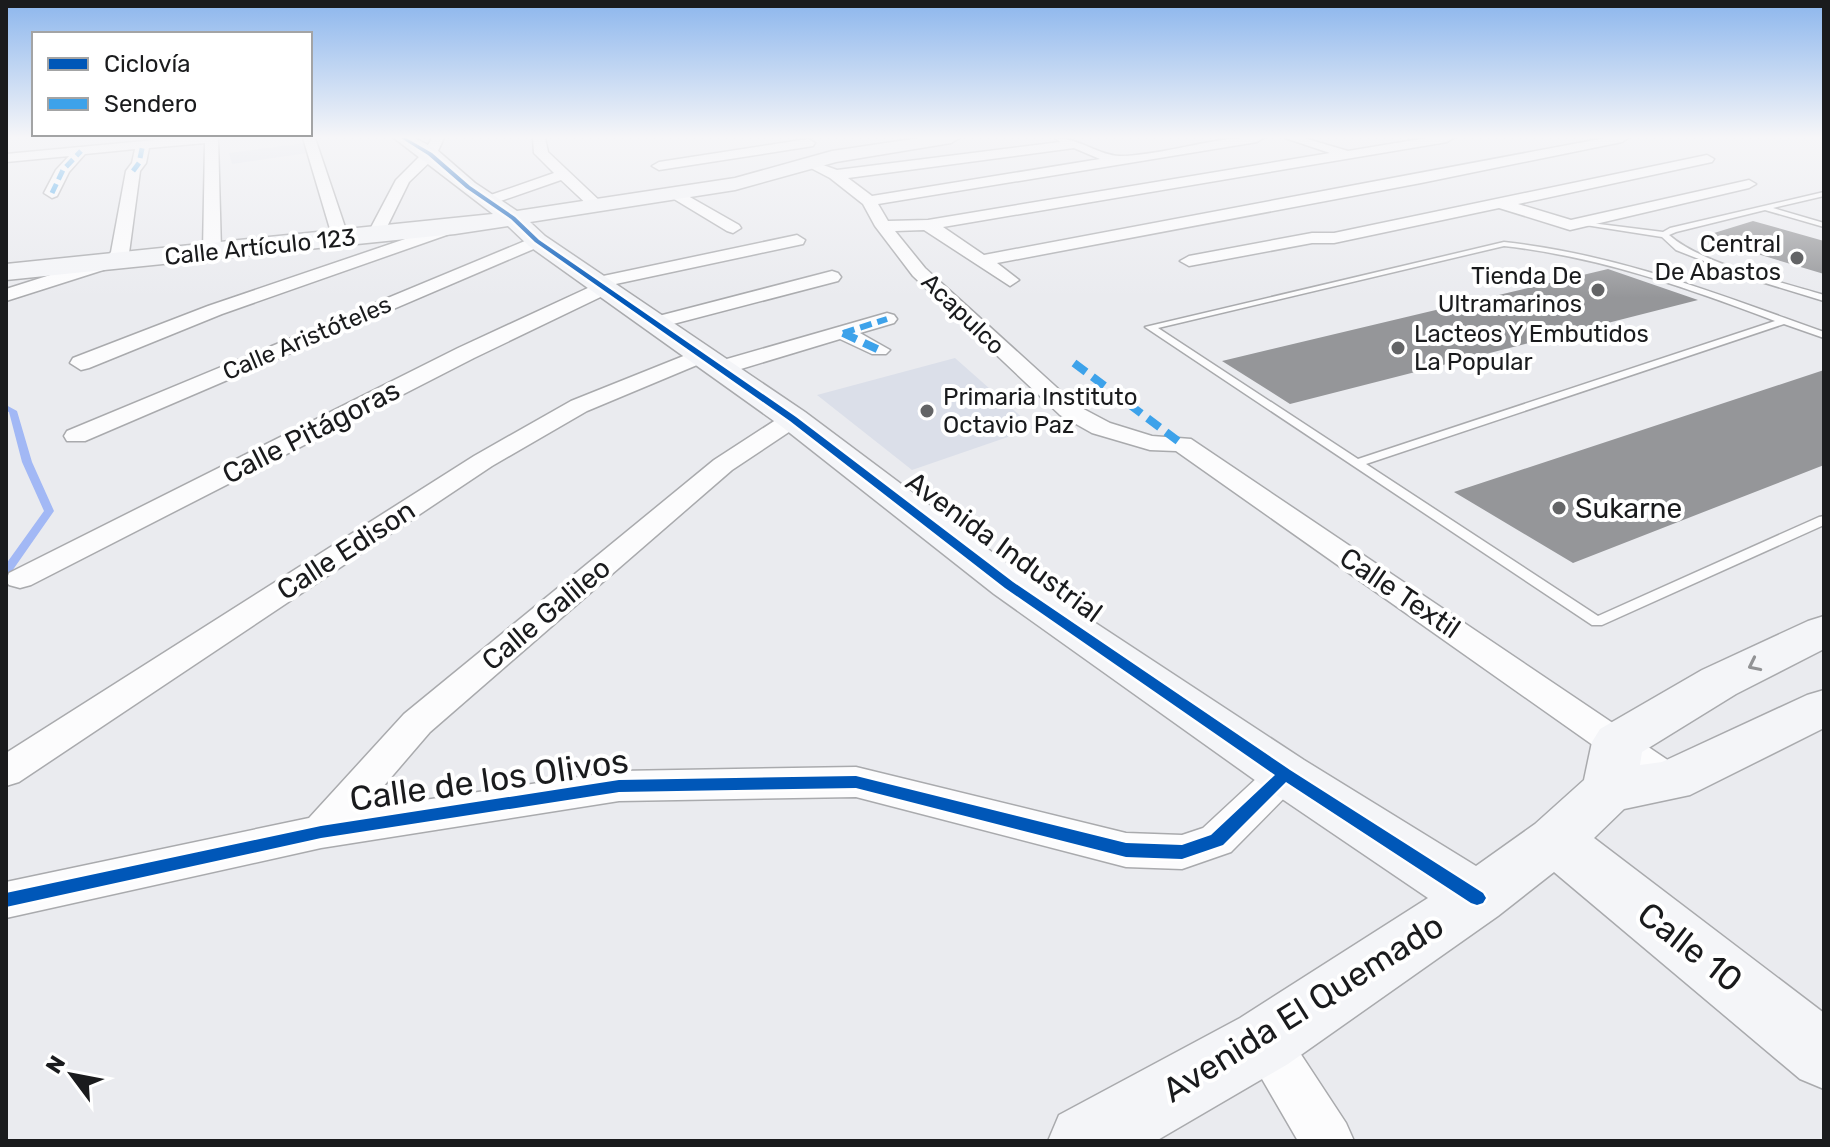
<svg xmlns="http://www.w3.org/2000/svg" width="1830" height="1147" viewBox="0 0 1830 1147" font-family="Rubik,sans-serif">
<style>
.built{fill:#dbdfe9}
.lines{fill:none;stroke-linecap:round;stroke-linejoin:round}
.stream{fill:#a2b8f5;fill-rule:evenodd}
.building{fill:#959699}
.lane-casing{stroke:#a9aaad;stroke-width:3}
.street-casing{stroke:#a9aaad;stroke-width:3}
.secondary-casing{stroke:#a9aaad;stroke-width:3}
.lane{fill:#fcfcfd;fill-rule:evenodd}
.street{fill:#fcfcfd;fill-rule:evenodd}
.secondary{fill:#f4f5f8;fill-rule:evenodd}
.quiet-far2{stroke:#3da2ea;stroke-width:5;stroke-dasharray:10 5;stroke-linecap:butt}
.quiet-far1{stroke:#3da2ea;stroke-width:6;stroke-dasharray:12 6;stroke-linecap:butt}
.quiet{stroke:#3da2ea;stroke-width:8;stroke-dasharray:15 8;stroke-linecap:butt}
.cycleway-casing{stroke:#fff;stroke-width:5}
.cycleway{fill:#0057b8;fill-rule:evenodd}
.oneway{stroke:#929395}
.poi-dot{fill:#636466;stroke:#fff;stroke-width:3}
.labels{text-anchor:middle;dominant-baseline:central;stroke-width:8;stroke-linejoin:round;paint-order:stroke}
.far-poi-label{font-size:24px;fill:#1a1b1d;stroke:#fff;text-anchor:end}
.far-street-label{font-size:24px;fill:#1a1b1d;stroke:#fff}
.street-label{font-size:28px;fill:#1a1b1d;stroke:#fff}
.poi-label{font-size:28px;fill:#1a1b1d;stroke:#fff;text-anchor:start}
.near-street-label{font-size:34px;fill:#1a1b1d;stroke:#fff}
</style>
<rect width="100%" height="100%" fill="#eaebef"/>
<path class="built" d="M304 143 308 153 232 164 229 153Z
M955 358 1034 428 912 470 817 395Z"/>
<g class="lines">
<path class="stream" d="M6 405 17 411 32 462 54 511 10 574 6 575V564L44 511 22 462 9 412 6 411Z"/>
</g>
<path class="building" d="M1753 221 1824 241V274L1701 237Z
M1608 269 1698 300 1290 404 1222 361Z
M1824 370V465L1573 563 1454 492Z"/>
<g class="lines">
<g class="lane-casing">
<path id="lane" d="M1824 192V196L1773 208 1824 223V227L1765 210 1676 232 1669 235C1702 264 1781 282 1824 295V301L1742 276 1676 250 1662 237 1579 224 1583 222 1663 232 1670 228Z
M1504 242C1617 254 1717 294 1824 332V338L1784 324 1366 464 1598 616 1819 517 1824 516V525L1602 625H1592L1145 327ZM1504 246C1600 257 1685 287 1775 321L1358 459 1158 328Z"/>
</g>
<g class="street-casing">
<path id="street" d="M176 138H218L221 251 218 255 212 256 203 251 205 143 149 148 146 163 140 171 129 253 119 265 6 301V289L107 257 111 252 126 171 132 163 135 149 85 154 69 172 57 196 52 198 44 193 56 170 69 156 6 162V154Z
M303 138H315L349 239 347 243H335L333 239Z
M432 138H444L435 157 409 182 381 239H369L367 235 396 180 424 152Z
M533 138H545L548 152 602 203V209H592L561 180 492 204H482V198L554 173 534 153Z
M1055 138C1079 138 1100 156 1120 156 1168 155 1215 135 1263 138L1257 142 878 204 888 221 928 220 1330 153 1285 138H1304L1348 151 1426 138H1453L1447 142 943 227 984 255 1605 138H1628L1622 142 1421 183 997 263 1019 280 1010 286 924 230 895 231 925 268 1076 405 1110 423 1152 436 1191 439 1684 771 1690 781 1684 791 1671 796 1658 791 1176 451 1150 450 1092 433 1060 415 913 276 875 226 863 204 830 178 805 165 812 161 837 170 1060 142ZM1074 148 1100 159 872 196 848 178Z
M808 139 815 143 813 146 659 170 652 166 659 162Z
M1707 155 1714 159 1712 162 1518 204 1571 220 1749 180 1756 184 1749 188 1570 230 1499 208 1334 243H1312L1189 266 1180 261 1189 256 1312 233H1334Z
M674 188 739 225 741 228 733 233 727 231 669 196 666 193Z
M455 222 461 224V230L222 314 89 368 81 370 70 363 73 358 208 306Z
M797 235 805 240 803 244 611 285V292L474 358 31 585 20 588 9 585 6 581 9 573 458 348 590 287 587 283 589 279Z
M537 236 545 241 543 245 85 441H67L64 436 67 431Z
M832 271 838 273 841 277 838 281 654 329 644 323 647 319Z
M887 313 894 315 897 319 894 323 860 333 890 350 886 354H872L840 339 721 375 710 368 713 363Z
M701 349 712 355 709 360 587 411 492 466 19 782 6 786V753L474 456 571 401Z
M793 412 801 414 805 419 801 424 732 470 430 732 364 809 619 771 856 767 1126 833 1182 835 1203 828 1272 764 1285 760 1298 764 1304 774 1298 784 1231 852 1182 869 1126 867 856 797 619 801 321 848 6 918V882L309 818 404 714 714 460 785 414Z
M1264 1018 1281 1024 1346 1123 1354 1141H1298L1240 1041 1247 1024Z"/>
</g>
<g class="secondary-casing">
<path id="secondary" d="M394 138H415L437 150 475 183 517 211 735 178 832 151 919 138H960L951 143 836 162 735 190 530 222 545 236 805 412 1024 576 1304 760 1476 866 1535 824 1584 780 1592 742 1600 729 1702 670 1808 621 1824 616V649L1736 694 1642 752 1640 765 1662 762 1807 695 1824 690V728L1690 795 1624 809 1594 838 1824 1013V1089L1800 1079 1554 872 1498 916 1288 1064 1156 1141H1048L1059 1115 1240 1018 1428 898 1266 788 994 594 781 426 529 246 508 226 455 234 6 280V264L493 214Z"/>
</g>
<use href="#lane" class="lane"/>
<use href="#street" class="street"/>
<use href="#secondary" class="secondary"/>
<path class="quiet-far2" d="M133 171 139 163 143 144
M52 193 63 170 81 151"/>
<path class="quiet-far1" d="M843 333 887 319
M843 333 846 334"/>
<path class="quiet" d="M843 333 879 350
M1074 363 1182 444"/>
<g class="cycleway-casing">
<path id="cycleway" d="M401 138H406L432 153 470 186 515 217 539 240 796 417 1013 582 1290 770 1483 893 1486 898 1483 903 1477 905 1471 903 1286 782 1223 845 1182 859 1126 857 856 788 619 792 321 838 6 907V893L321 826 619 780 856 776 1126 843 1182 845 1211 835 1275 775 1005 588 790 421 535 242 511 219 466 188 428 155Z"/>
</g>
<use href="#cycleway" class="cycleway"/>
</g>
<defs><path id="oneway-chevron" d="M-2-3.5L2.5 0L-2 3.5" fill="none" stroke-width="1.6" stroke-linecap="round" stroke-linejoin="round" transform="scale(2)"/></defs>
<use class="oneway" href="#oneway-chevron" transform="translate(1754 665) rotate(154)"/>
<linearGradient id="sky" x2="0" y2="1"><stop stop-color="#8cb6ed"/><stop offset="0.46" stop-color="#f6f6f8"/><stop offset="1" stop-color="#f6f6f8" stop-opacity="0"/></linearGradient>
<rect width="1830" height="298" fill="url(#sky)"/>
<g class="poi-dot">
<circle cx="1797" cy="258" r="8"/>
<circle cx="1598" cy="290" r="8"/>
<circle cx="1398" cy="348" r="8"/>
<circle cx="927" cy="411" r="8"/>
<circle cx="1559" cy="508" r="8"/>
</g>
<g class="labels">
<g class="far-poi-label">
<text x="1781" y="244">Central<tspan x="1781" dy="28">De Abastos</tspan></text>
<text x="1582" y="276">Tienda De<tspan x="1582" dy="28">Ultramarinos</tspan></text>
<text x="1414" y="334" text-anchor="start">Lacteos Y Embutidos<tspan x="1414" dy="28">La Popular</tspan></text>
<text x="943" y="397" text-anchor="start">Primaria Instituto<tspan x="943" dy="28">Octavio Paz</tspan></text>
</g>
<g class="far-street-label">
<text transform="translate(260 247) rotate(-6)">Calle Artículo 123</text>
<text transform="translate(963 314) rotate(44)">Acapulco</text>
<text transform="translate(307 338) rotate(-23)">Calle Aristóteles</text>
</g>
<g class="street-label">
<text transform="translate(311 432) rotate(-27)">Calle Pitágoras</text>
<text transform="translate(1004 547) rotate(36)">Avenida Industrial</text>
<text transform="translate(346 550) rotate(-33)">Calle Edison</text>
<text transform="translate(1400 593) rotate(34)">Calle Textil</text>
<text transform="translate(546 614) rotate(-40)">Calle Galileo</text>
</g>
<g class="poi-label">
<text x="1575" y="508">Sukarne</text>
</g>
<g class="near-street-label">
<text transform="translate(489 780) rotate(-8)">Calle de los Olivos</text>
<text transform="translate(1690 947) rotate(38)">Calle 10</text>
<text transform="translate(1303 1008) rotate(-32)">Avenida El Quemado</text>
</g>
</g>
<rect width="1830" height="1147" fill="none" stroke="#1a1b1d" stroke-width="16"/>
<rect x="32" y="32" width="280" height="104" fill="#ffffff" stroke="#a3a4a5" stroke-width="2"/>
<rect x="48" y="58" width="40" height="12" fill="#0057b8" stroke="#a3a4a5" stroke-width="2"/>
<text x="104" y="72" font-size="24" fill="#1a1b1d">Ciclovía</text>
<rect x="48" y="98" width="40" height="12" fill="#3da2ea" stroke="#a3a4a5" stroke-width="2"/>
<text x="104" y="112" font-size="24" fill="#1a1b1d">Sendero</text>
<g transform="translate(72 1075) rotate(302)" stroke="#ffffff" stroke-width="6" paint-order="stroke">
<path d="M0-6L14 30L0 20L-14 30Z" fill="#1a1b1d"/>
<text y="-12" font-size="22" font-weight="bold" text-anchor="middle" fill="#1a1b1d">N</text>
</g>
</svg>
